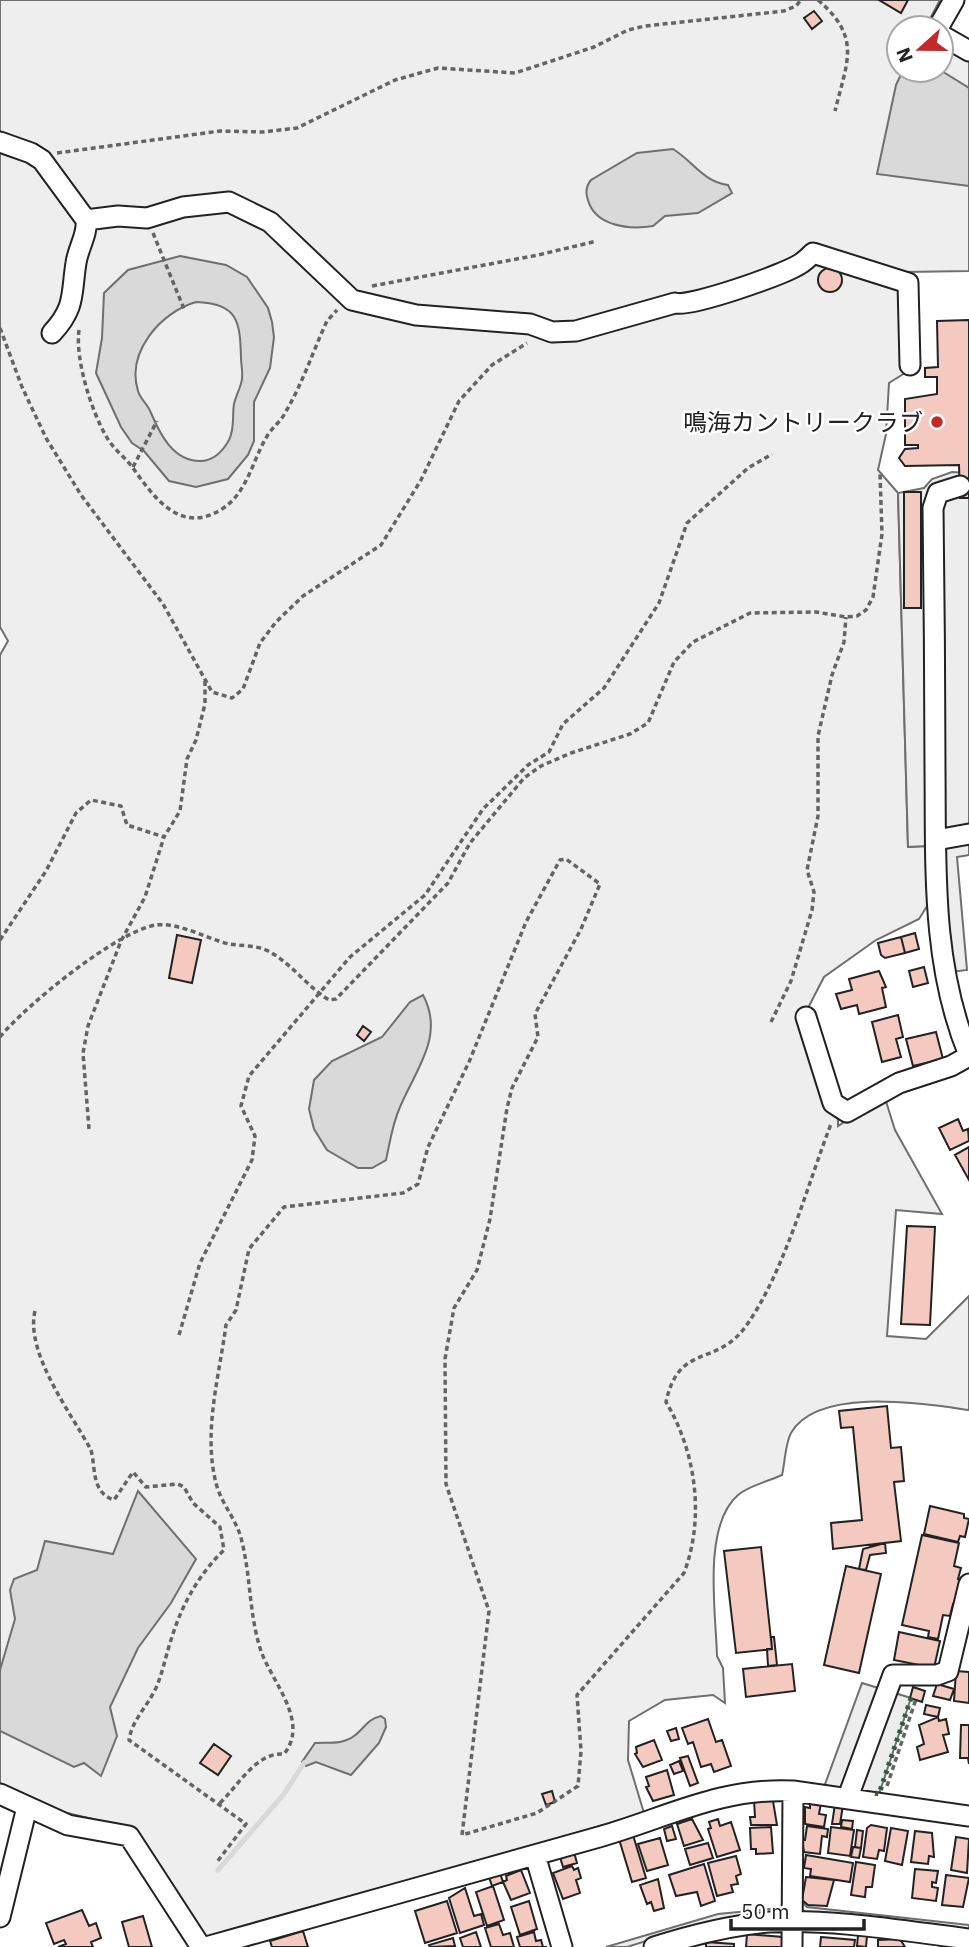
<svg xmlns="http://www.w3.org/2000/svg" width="969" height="1947" viewBox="0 0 969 1947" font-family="'IBM Plex Sans','Noto Sans JP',sans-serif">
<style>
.green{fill:#eee;stroke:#6f6f6f;stroke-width:2}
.parking{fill:#ededed;stroke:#6f6f6f;stroke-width:2}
.water{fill:#d9d9d9;stroke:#6f6f6f;stroke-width:2;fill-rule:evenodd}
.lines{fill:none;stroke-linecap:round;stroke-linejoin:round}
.stream{stroke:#d9d9d9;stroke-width:5}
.building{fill:#f3c9c0;stroke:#222;stroke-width:2}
.minor-casing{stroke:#222;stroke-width:23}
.path{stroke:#646464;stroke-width:3.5;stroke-dasharray:5 3.5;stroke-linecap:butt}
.minor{stroke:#fff;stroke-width:19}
.hedge{stroke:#2f5e38;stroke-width:5;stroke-dasharray:3.5 5;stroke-linecap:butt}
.poi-dot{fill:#c62828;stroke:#fff;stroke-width:2.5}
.labels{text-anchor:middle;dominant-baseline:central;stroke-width:5;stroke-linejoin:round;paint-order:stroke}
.poi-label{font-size:24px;fill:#222;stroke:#fff;text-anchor:end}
</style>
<rect width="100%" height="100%" fill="#fff"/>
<path class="green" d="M0 0H940L925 28H899V70H941V44L969 60V271L905 272 908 371 889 383 886 434 878 470 898 493 908 847 926 846 929 903 919 919 876 940 824 977 807 1010 828 1110 838 1119V1126L884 1095 895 1130 942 1214 896 1210 887 1336 926 1339 969 1296V1410C925 1404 818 1386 791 1433 785 1444 785 1463 782 1475 769 1481 748 1486 738 1495 702 1526 716 1614 717 1656L723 1668 725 1703 713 1695 665 1700 629 1721 628 1760 644 1813 210 1939 202 1937 134 1829 63 1812 0 1785V655L8 641 0 627Z"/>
<path class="parking" d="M952 472 969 473V855L957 857 967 970 935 974 926 846 908 847 898 493 924 488 932 479Z
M862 1683 911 1698 879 1794 824 1787Z
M800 1900 807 1907 969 1925V1931L803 1912Z
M788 1901 786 1912 678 1931 627 1947H606L718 1914 781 1908Z"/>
<path class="water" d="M903 70H940L969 88V186L877 174 896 85Z
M673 149C694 162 702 181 728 185L732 193 698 213 665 216 653 226C629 230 595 226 588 200 585 192 586 186 591 180L637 153Z
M180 256 226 265 247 277 268 308 272 322 274 337 270 368 254 402V441L248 455 228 479 196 487 169 481 144 451 132 443 121 427 96 373 102 338 104 293 128 270ZM196 302C239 303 240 323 241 358 241 365 243 371 242 379 241 387 236 395 234 404 232 416 235 428 229 440 223 451 213 461 200 461 173 461 160 434 151 413 148 404 140 399 138 391 126 352 161 312 196 302Z
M423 995C445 1036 416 1069 400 1107 392 1125 390 1142 386 1160L372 1168H358L327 1150 314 1129 309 1109 314 1080 332 1061 382 1037 410 1002Z
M138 1491 196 1559 171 1603 138 1648 110 1707 117 1736 101 1776 84 1763 74 1767 0 1731V1670L15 1619 10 1590 14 1579 37 1570 45 1541 113 1554Z
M381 1716 385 1719 386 1727 379 1743 351 1775 316 1762 306 1766 302 1762 315 1743C328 1742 342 1745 354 1736 364 1729 367 1719 381 1716Z"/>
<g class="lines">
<path class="stream" d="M218 1870 284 1794 304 1763"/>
</g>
<path class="building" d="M879 0H908L901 13Z
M814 11 822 21 812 29 804 18Z
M818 280a12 12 0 1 1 24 0a12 12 0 1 1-24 0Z
M969 320V498H960L959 465 905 466 899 458 905 449 918 448V445H905V399L937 394V377H925V368L938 367 937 321Z
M904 492H921V608H904Z
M915 933 919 949 905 953 901 937Z
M177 935 201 940 192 983 169 978Z
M901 937 905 953 885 958 881 955 878 943Z
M924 967 928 983 913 987 909 971Z
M879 971 886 987 882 988 886 1007 859 1014 857 1005 841 1009 836 994 852 990 849 979Z
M898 1015 903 1037 896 1039 901 1057 882 1062 872 1022Z
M363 1026 371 1032 364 1041 357 1035Z
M936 1032 943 1059 913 1066 906 1039Z
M958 1119 963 1131 968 1129 969 1141 950 1150 939 1128Z
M969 1147V1180L955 1155Z
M907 1226 935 1227 930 1325 901 1324Z
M887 1406 891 1448 901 1447 904 1481 894 1482 901 1541 833 1549 831 1523 862 1520 853 1427 841 1428 839 1411Z
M930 1506 964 1514V1518L969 1519 965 1537 960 1536 958 1542 924 1534Z
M922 1535 959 1543 954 1566 961 1568 958 1579 964 1580 958 1606 953 1604 950 1616 943 1615 938 1639 928 1637 929 1631 902 1625Z
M885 1543 886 1553 870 1555 866 1570 859 1569 863 1549Z
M761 1547 772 1649 736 1653 724 1551Z
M846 1566 881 1574 859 1673 824 1665Z
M899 1632 940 1641 934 1668 894 1660Z
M771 1637H774L777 1665 768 1666 767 1649H772Z
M792 1664 795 1691 746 1697 743 1669Z
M956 1671 969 1672V1703L954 1701Z
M937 1684 954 1689 950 1700 933 1696Z
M913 1687 925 1691 922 1702 910 1698Z
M926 1705 940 1708 938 1717 924 1714Z
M938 1717 939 1721 946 1719 949 1734 943 1735 948 1752 920 1760 917 1747 924 1744 919 1725Z
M708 1719 716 1742 722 1740 731 1766 714 1772 711 1764 701 1767 693 1742 688 1744 682 1728Z
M961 1725H969V1764L968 1758H960Z
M676 1728 679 1739 671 1741 667 1731Z
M654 1740 662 1760 643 1767 635 1754 637 1753 636 1747Z
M214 1744 231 1756 218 1775 200 1763Z
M688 1756 698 1783 690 1786 680 1758Z
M679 1761 683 1771 674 1774 670 1765Z
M667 1770 674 1795 653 1801 646 1787 649 1786 646 1777Z
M552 1791 555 1802 546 1805 542 1794Z
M754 1801H773L777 1825H751L750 1817H755Z
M810 1802 821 1803 819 1814 826 1815 824 1827 805 1824V1807L810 1808Z
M835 1804 843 1805 840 1824H832Z
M692 1819 703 1840 684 1846 677 1824Z
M718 1819 720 1826 731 1822 740 1850 717 1857 708 1829 711 1828 709 1822Z
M842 1820 853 1821 852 1829 841 1827Z
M871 1825 887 1828 884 1851 879 1850 877 1859 863 1857 867 1828Z
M672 1826 676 1839 667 1841 664 1829Z
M807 1826 828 1829 827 1837 822 1836 820 1854 804 1852 802 1840H805Z
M771 1827 773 1853 756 1854V1849H751L750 1828Z
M831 1827 854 1830 850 1856 828 1853Z
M891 1828 908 1831 902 1865 885 1861Z
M857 1830 863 1831 861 1848 855 1847Z
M915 1831 932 1833 934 1857 929 1856 928 1864 911 1862Z
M633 1835 646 1878 632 1882 619 1839Z
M956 1837 969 1839 967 1873 951 1870Z
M660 1838 668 1865 647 1871 638 1844Z
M708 1843 713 1858 690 1865 685 1849Z
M853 1847 861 1848 859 1858 851 1857Z
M574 1852 577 1863 563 1867 560 1857Z
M806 1855 853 1863 850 1882 810 1876 811 1869 804 1868Z
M736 1856 741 1874 736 1876 738 1884 731 1885 733 1892 717 1896 708 1863Z
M856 1862 875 1865 872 1887H866L865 1897 851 1895Z
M704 1864 715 1901 701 1906 697 1892 676 1896 669 1875Z
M572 1866 574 1870 578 1868 581 1878 576 1880 580 1893 563 1899 553 1873Z
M915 1869 938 1871 936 1883 932 1882V1887L938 1888 936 1901 912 1898Z
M521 1870 530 1893 511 1900 503 1882 507 1880 506 1876Z
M500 1873 503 1882 492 1886 489 1877Z
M946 1875 969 1878 963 1907 942 1905Z
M806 1877 834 1880 827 1906 808 1905 802 1900Z
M658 1879 664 1908 654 1911 651 1902 647 1904 640 1885Z
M493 1886 504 1920 487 1926 476 1892Z
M465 1888 474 1916 481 1914 484 1925 460 1933 449 1898Z
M447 1901 457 1933 425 1943 415 1911Z
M529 1901 537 1929 520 1935 511 1907Z
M82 1910 89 1926 96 1923 101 1938 91 1942 93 1947H58L66 1944 64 1940 54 1944 46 1923Z
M143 1916 152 1947H129L122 1922Z
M499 1924 503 1935 510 1933 514 1947H491L485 1928Z
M303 1931 308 1947H272L270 1941Z
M476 1932 481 1947H463L460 1938Z
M534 1932 536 1941 541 1940 543 1947H547H520L517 1937Z
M747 1934 783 1937 782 1947H746Z
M858 1935 867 1936 866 1947 857 1946Z
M821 1937 855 1940 854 1947H820Z
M453 1938 455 1946 430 1947 429 1945Z
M900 1939 905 1947H878V1940Z
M706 1942 734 1944V1947H706Z"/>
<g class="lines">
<g class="minor-casing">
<path id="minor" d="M938 28 954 0
M941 35 969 51
M0 142 31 153 42 160 86 220 118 216 147 218 183 207 229 202 270 222 352 300 416 315 530 324 552 332 576 331 675 303C689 308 785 274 800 264 805 261 809 257 813 253L908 283 910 365
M52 333C76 307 71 294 76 263 78 248 88 234 86 220
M960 486 938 493 933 508C934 595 935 681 935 768 936 865 931 964 969 1055
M936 840 969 834
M806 1017 833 1103 847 1112 899 1083 951 1066 969 1056
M0 1794 68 1825 129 1836 201 1947
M848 1797 893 1675H937L948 1671 969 1584
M535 1855 562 1947
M0 1917 27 1807
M206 1947C337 1910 468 1874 599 1837 666 1818 721 1787 793 1791L969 1816
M654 1947C692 1935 731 1925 770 1922 836 1919 904 1931 969 1939
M792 1947 793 1791"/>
</g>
<path class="path" d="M818 0C862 38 847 61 835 111
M57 153 220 131 263 132 297 128 395 80 438 68 515 73 594 47 628 30 645 26 784 11 796 6 801 0
M153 233 184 309
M372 286 538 255 597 241
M0 328 22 387 46 438 81 495 163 604 212 692 232 698 243 689 260 643 276 622 303 596 381 545 421 480 459 401 492 365 527 343
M79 330C75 359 91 410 106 436 113 449 125 457 133 468 155 499 181 535 222 509 247 493 252 462 266 438 271 428 280 423 285 413 302 385 313 351 327 321L337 310
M133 467 157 421
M0 940 46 871 76 813 91 800 121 806 127 825 164 837 180 811 187 759 196 740 205 704V681
M771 1022 791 981 812 910 814 892 807 870 818 816V736L832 675 844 642 846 617
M0 1037C26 1005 117 931 156 925 179 922 207 939 229 944 241 946 254 945 266 950 291 962 306 986 329 1000L336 999 448 883 470 843 524 778 541 766 571 753 630 734 648 723 674 662 693 642 750 613 816 612 846 617 857 616 866 610 873 597 882 534 880 473
M89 1129 83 1053 88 1026 121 941 145 897 164 837
M35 1311C25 1353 71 1413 91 1450 96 1469 91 1492 114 1500L133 1472 146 1487 178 1484 184 1487 193 1503 220 1527 224 1550C200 1573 182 1604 172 1637 166 1654 163 1672 156 1688 147 1707 132 1720 129 1740L246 1824 217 1862
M179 1335 200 1263 252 1160 255 1136 241 1106 249 1076 350 957 425 895 483 809 528 765 549 752 563 724 604 688 659 603 687 523 748 468 772 454
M887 1786 916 1699
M220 1803C238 1786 256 1752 284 1754 310 1722 272 1682 261 1651 249 1615 251 1578 242 1542 238 1521 221 1504 216 1483 203 1432 219 1377 226 1325L236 1310 249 1249 284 1207 403 1193 418 1184 428 1147 469 1062 526 922 560 860 566 859 600 884 581 929 535 1014 538 1037 512 1088 507 1108 490 1219 477 1270 454 1308 445 1359 446 1484 489 1611 462 1835 537 1813 578 1786 581 1751 577 1695 684 1573C705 1518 696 1452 666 1402 679 1342 716 1368 746 1326 784 1273 807 1186 831 1124"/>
<use href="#minor" class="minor"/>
<path class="hedge" d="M875 1793 879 1794 911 1698"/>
</g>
<circle class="poi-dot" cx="937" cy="422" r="7"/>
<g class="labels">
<g class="poi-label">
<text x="923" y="422">鳴海カントリークラブ</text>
</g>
</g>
<g transform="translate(920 49) rotate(249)"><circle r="33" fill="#ffffff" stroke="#a7a7a7" stroke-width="2"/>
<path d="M0-5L12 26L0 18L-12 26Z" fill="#c62828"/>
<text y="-10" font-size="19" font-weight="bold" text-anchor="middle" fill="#222222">N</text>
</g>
<path d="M731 1919v10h133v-10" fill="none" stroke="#222222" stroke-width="3.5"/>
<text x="741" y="1919" font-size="21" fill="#222222" stroke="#ffffff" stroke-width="5" paint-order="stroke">50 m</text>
</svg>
